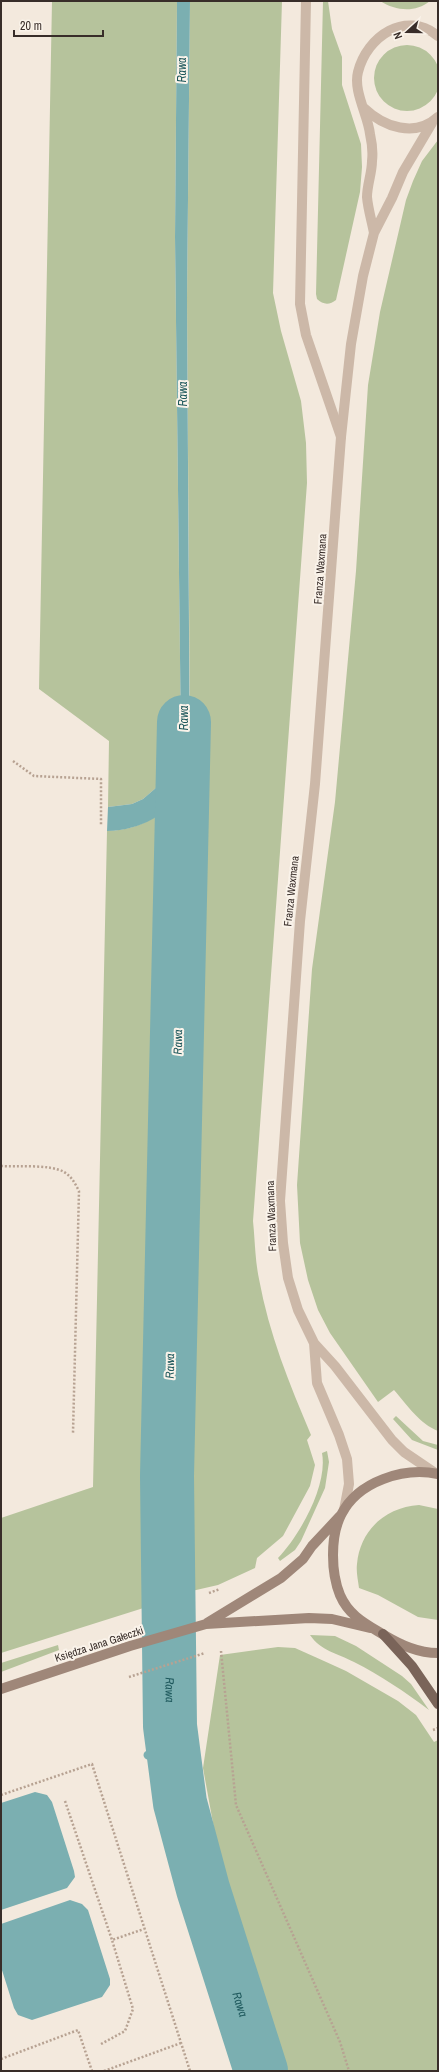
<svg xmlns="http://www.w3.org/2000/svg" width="439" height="2072" viewBox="0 0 439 2072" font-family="'Archivo Narrow',sans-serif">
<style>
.green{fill:#b6c39c}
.water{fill:#7bafb1}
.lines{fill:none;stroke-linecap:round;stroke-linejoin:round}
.stream{stroke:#7bafb1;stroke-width:9}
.river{stroke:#7bafb1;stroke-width:54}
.path{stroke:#b7a292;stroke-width:2.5;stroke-dasharray:2 2;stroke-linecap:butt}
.service{stroke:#ccb8a8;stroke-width:10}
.minor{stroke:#ccb8a8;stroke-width:10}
.secondary{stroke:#9f8779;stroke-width:10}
.primary{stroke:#7a6459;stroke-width:10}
.labels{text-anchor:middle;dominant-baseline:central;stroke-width:4;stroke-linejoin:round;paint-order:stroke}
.street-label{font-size:11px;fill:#382d29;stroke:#faf3ea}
.water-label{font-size:12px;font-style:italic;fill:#1d575b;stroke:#faf3ea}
</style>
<rect width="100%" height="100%" fill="#f3e9dd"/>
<path class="green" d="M52 1H177L175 237 181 741 174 742 168 775 157 787 143 799 132 804 108 807 109 741 39 689Z
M190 1H282L273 293 281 331 301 401 306 443 307 483 253 1221C255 1240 255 1260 259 1279 269 1334 289 1383 311 1435L307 1440 315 1465 310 1486 283 1536 257 1558 255 1568 218 1585 183 1593 179 1536 178 1199 189 869 190 743 187 299Z
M323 1H328L332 29 342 57V85L361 144 362 167 360 192 336 300C330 305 323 305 317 299L316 294Z
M380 1H430C415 13 396 11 380 1Z
M374 78a33 33 0 1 1 66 0a33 33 0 1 1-66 0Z
M438 140V1431C420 1424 407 1405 394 1390L378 1402 330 1333 318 1310 308 1280 300 1243 297 1185 312 969 335 802 356 571 368 385 380 312 406 200 413 181 422 161Z
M164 811 173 835 161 1176 153 1605 1 1653V1518L93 1487 107 831C130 830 146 824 164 811Z
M396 1416 423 1441 438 1445V1450L412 1440 393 1419Z
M327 1451 329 1462 325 1488 301 1541 295 1550 280 1561 278 1558C300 1535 328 1485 322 1453Z
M419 1505 438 1509V1620L418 1617 378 1595 359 1588C358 1580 356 1572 357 1564 360 1530 386 1507 419 1505Z
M310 1635 335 1636 356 1646 402 1676 411 1684 429 1710C405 1692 380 1675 354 1662 337 1653 321 1651 310 1635Z
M58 1645 59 1650 1 1672V1663Z
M278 1647 295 1648 324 1661 346 1671 398 1701 416 1715 434 1742 438 1740V2071H287L219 1856 203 1768 220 1655Z"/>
<path class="water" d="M177 1H190L187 299 190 793C162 814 144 830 107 831L108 807 132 804 143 799 157 787 168 775 174 742 181 741 175 237Z
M35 1792 47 1795 52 1802 74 1871 75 1877 67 1888 1 1910V1803Z
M70 1900 82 1904 88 1910 110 1979V1985L102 1997 32 2020 18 2015 14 2008 1 1967V1924Z"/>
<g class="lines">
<path class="stream" d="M148 1755C159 1750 168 1738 170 1726"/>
<path class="river" id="s1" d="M184 722 167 1476 170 1726 180 1803 203 1889 261 2071"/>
<path class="path" d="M13 761 34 776 101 779V826
M1 1166C17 1167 50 1164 64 1172 71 1176 75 1183 79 1191L73 1433
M209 1593 220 1589
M221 1651 236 1805 340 2042 349 2071
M129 1677 205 1653
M433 1730 438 1728
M1 1795 92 1764 190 2071
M65 1801 112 1940 144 1929
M101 2044 125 2031 133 2009 112 1940
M1 2059 78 2030 92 2071
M104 2071 181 2043"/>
<path class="service" d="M306 1 300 304 306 335 341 437"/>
<path class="minor" d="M364 108C384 127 415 138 438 117
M432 123 403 172 392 198 374 233 363 276 351 344 341 437 315 784 300 921 280 1201 283 1243 288 1278 298 1310 314 1343 335 1366 392 1440 404 1452 435 1473
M374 233C372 222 368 209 367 197 367 185 372 173 372 161 373 153 372 143 370 134 368 115 353 91 358 72 367 36 406 10 438 36
M314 1343 317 1383 339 1435 347 1459 349 1484 344 1510"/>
<path class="secondary" d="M438 1474C404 1467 358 1481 341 1515 330 1537 331 1573 340 1595 349 1616 366 1624 384 1635 401 1645 418 1653 438 1653
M207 1623 281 1578 303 1559 312 1546 340 1516
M1 1689 130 1646 206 1624 309 1618 332 1619 370 1628"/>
<path class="primary" d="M383 1634 412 1666 438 1704"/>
</g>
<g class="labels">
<g class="street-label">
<text transform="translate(320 569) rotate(-86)">Franza Waxmana</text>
<text transform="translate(291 891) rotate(-84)">Franza Waxmana</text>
<text transform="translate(271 1216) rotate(-92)">Franza Waxmana</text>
<text transform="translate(99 1644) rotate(-18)">Księdza Jana Gałeczki</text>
</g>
<g class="water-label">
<text transform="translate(182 70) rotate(-90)">Rawa</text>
<text transform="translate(183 394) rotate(-90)">Rawa</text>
<text transform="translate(184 718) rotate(-90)">Rawa</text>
<text transform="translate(178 1042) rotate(-89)">Rawa</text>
<text transform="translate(170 1366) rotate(-89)">Rawa</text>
<text stroke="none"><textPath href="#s1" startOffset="968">Rawa</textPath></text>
<text stroke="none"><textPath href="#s1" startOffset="1292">Rawa</textPath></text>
</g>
</g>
<rect width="439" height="2072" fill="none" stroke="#382d29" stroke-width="4"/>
<g transform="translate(407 32) rotate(249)" stroke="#faf3ea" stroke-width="3" paint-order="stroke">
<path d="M0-3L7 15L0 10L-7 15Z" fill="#382d29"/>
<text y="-6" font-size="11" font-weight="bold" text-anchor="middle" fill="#382d29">N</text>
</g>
<path d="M14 30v6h89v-6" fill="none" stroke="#382d29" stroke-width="2"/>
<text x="20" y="30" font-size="12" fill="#382d29" stroke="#faf3ea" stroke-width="3" paint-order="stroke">20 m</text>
</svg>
